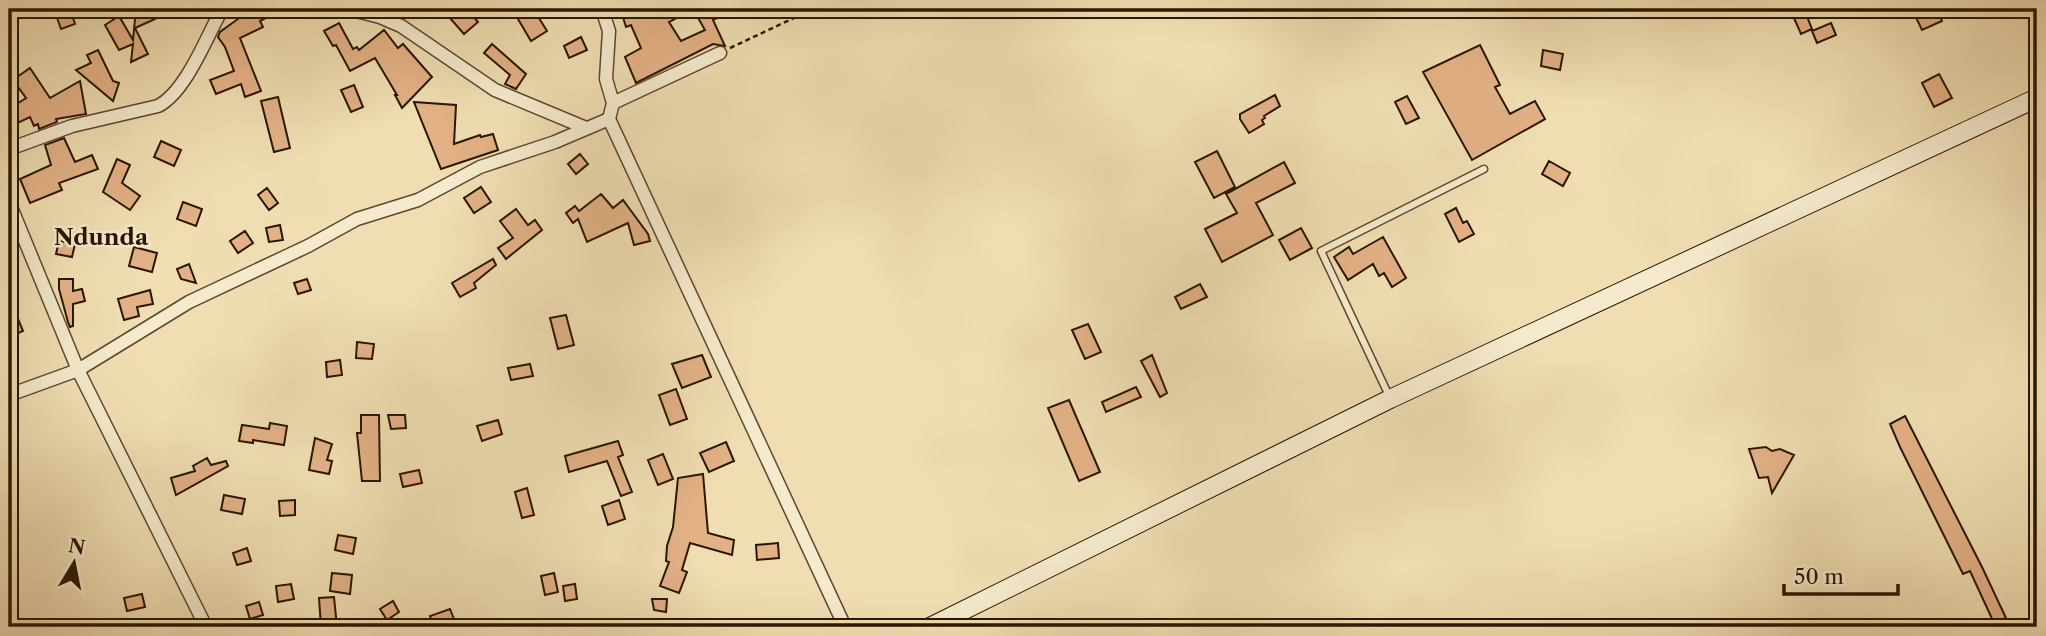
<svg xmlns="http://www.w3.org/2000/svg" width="2046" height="636" viewBox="0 0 2046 636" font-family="'Libre Caslon Text',serif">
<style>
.building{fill:#e3b186;stroke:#291601;stroke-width:2}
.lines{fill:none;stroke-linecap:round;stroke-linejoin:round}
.service-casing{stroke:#5b482d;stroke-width:9}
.minor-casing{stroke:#5b482d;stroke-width:15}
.secondary-casing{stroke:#291601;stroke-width:20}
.path{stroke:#291601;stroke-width:2.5;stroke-dasharray:5 3.5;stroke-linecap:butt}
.service{stroke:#f5eacd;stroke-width:6}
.minor{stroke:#f5eacd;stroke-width:12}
.secondary{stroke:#f5eacd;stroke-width:18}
.labels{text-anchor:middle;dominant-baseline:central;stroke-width:5;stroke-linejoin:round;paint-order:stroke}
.neighbourhood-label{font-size:23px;font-weight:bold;fill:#291601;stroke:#f5eacd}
</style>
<rect width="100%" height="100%" fill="#f0deb2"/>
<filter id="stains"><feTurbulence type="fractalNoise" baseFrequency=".00286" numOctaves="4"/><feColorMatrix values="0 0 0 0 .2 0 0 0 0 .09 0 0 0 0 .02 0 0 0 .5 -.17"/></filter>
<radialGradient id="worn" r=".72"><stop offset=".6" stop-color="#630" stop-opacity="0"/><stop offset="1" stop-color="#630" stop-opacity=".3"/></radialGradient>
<path class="building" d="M54 9H70L75 24 61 29Z
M136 9H150L155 19 135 28 148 54 131 62 133 44 119 50 105 25 119 16 133 40Z
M257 9H283L260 21 263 27 240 38 261 91 245 97 241 84 216 94 210 80 234 71 225 47 218 37 220 32 242 16Z
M442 9H467L478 22 464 34Z
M628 9H693L669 22 681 41 705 30 693 9H734L713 20 725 46 713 44 636 83 625 57 641 48 631 25 626 27 621 11Z
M1790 9H1804L1812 29 1801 34Z
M1912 9H1936L1942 21 1922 30Z
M534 10 547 31 531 41 518 19Z
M339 23 353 49 357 47 359 50 384 30 398 48 403 44 432 77 402 108 395 95H397L375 58 350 71 336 45 333 46 324 31Z
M1831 23 1836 35 1817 43 1812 31Z
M581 37 587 50 569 58 564 46Z
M492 44 526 74 516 89 505 84 510 75 484 53Z
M1480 45 1500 85 1495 87 1510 114 1535 101 1545 119 1472 160 1423 72Z
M98 50 113 81 119 83 113 101 76 70 91 63 87 55Z
M1543 50 1563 54 1560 70 1541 66Z
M30 68 50 98 80 81 86 114 56 119 57 122 39 129 38 124 34 126 30 117 9 127V109L26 98 13 80Z
M1939 74 1952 98 1934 107 1922 83Z
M354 85 363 107 351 112 341 90Z
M1275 95 1280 106 1264 116 1265 118 1262 120 1264 124 1249 133 1240 119V114Z
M1407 96 1419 118 1406 124 1395 102Z
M278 97 290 148 274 152 261 101Z
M414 102 456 105 454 144 480 135 481 137 493 134 498 150 441 169Z
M64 138 75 162 92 155 98 169 59 183 62 190 30 203 20 179 51 165 45 145Z
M161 141 181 150 174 166 154 157Z
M1217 151 1235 187 1214 198 1195 162Z
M580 154 588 164 576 174 568 164Z
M117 159 130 165 122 183 140 196 130 210 103 192Z
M1549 161 1570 173 1563 186 1542 174Z
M1284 162 1295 183 1256 203 1273 235 1222 262 1205 229 1237 213 1226 194Z
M481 187 491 202 474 213 464 198Z
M267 188 278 203 269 210 258 195Z
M601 194 613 208 623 200 648 234 650 241 634 245 628 223 587 242 578 219 573 223 566 213 575 206 579 211Z
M183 202 202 209 196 226 177 219Z
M1456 208 1463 223 1467 221 1474 234 1459 242 1445 214Z
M516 209 528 225 535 220 542 230 506 259 498 248 513 238 500 221Z
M280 225 283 240 269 242 266 228Z
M1301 228 1312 248 1290 260 1279 240Z
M245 231 253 243 238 253 230 241Z
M1383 237 1406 278 1392 287 1384 273 1379 276 1373 264 1348 280 1334 257 1349 247 1353 254Z
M59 241 75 244 72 257 56 254Z
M134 247 157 253 152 272 129 266Z
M493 259 496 265 474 283 476 288 460 297 452 283Z
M189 264 196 283 181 279 177 269Z
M59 279H73V291L82 289 85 301 73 304V326L70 327 68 322 59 289Z
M307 279 311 290 298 294 294 283Z
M1200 284 1207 297 1181 309 1175 297Z
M150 290 153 304 137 307 139 316 124 320 118 299Z
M9 297 23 331 9 337Z
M566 315 574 345 558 349 550 318Z
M1088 324 1101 352 1085 359 1072 330Z
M357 342 374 344 372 359 356 358Z
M702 355 711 377 682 388 672 364Z
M1152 355 1167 393 1160 397 1141 361Z
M340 360 342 375 327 377 326 362Z
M530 364 533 376 511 380 508 368Z
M1136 387 1141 397 1106 412 1102 402Z
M676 389 687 419 670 425 659 395Z
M1069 400 1100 472 1079 481 1048 408Z
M361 415H379L380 481H362L357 433H361Z
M388 415H405L406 428 391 429Z
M1905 416 1982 567 2006 618 1994 623 1970 571 1963 574 1900 447 1890 424Z
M498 420 502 434 482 441 477 426Z
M270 423 287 426 284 445 253 440V443L239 441 242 425 269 429Z
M315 438 332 444 327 460 332 461 329 474 309 470Z
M618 441 623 455 618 457 632 492 621 496 607 461 569 472 565 456Z
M726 442 734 461 709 472 700 453Z
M1766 447 1772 451 1780 449 1794 455 1772 493 1768 477 1759 478 1749 449Z
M663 454 673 479 658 485 648 460Z
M207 458 211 465 226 461 228 466 176 495 171 478 195 471 193 466Z
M419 470 422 483 403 487 400 474Z
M703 474 708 533 734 540 732 555 690 543 682 570 687 572 679 593 660 586 669 562 666 561 667 546 673 527 678 478Z
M527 488 534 515 522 518 515 492Z
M224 495 245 499 242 514 221 510Z
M295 500V515L280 516 279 501Z
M619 500 625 519 608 525 602 506Z
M338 535 356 538 353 554 335 550Z
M778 543 779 558 757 560 756 545Z
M247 548 251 561 237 565 233 553Z
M332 573 352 575 350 594 330 591Z
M554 573 558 592 545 595 541 576Z
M291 584 294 599 278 602 276 586Z
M575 584 577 599 565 601 563 586Z
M142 594 145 607 127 611 124 598Z
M334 597 337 627H321L319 598Z
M652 599H667L666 612 654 610Z
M393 601 399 612 387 620 380 609Z
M259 602 263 615 250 619 246 606Z
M450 609 456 624 449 627H434L430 616Z"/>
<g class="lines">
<g class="service-casing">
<path id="service" d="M1390 398 1321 251 1484 169"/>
</g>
<g class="minor-casing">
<path id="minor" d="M348 9 380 17 401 26 495 90 586 128
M602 9 609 31 606 79 613 103
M720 53 613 103 609 119 845 627
M9 149 72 126 158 106C186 92 207 36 222 9
M9 202 78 370 206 627
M9 395 78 370 189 302 308 246 357 219 418 200 480 167 555 142 609 119"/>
</g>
<g class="secondary-casing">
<path id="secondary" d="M930 627 1390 399 2037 98"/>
</g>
<path class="path" d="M730 48 813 9"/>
<use href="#service" class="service"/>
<use href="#minor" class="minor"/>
<use href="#secondary" class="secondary"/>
</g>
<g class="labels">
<g class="neighbourhood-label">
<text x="101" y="237">Ndunda</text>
</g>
</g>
<rect width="2046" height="636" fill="none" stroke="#f0deb2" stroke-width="35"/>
<rect x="10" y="10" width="2025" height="615" fill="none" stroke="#291601" stroke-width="3.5"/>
<rect x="18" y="18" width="2011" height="601" fill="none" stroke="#291601" stroke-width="2"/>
<g transform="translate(74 563) rotate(10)" stroke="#f5eacd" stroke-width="5" paint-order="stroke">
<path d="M0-5L12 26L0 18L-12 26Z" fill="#291601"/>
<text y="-10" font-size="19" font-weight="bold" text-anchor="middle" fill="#291601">N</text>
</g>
<path d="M1784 584v10h114v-10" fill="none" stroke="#291601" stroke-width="3.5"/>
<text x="1794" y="584" font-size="21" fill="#291601" stroke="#f5eacd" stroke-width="5" paint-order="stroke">50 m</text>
<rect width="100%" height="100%" filter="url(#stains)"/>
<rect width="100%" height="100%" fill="url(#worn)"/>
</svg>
